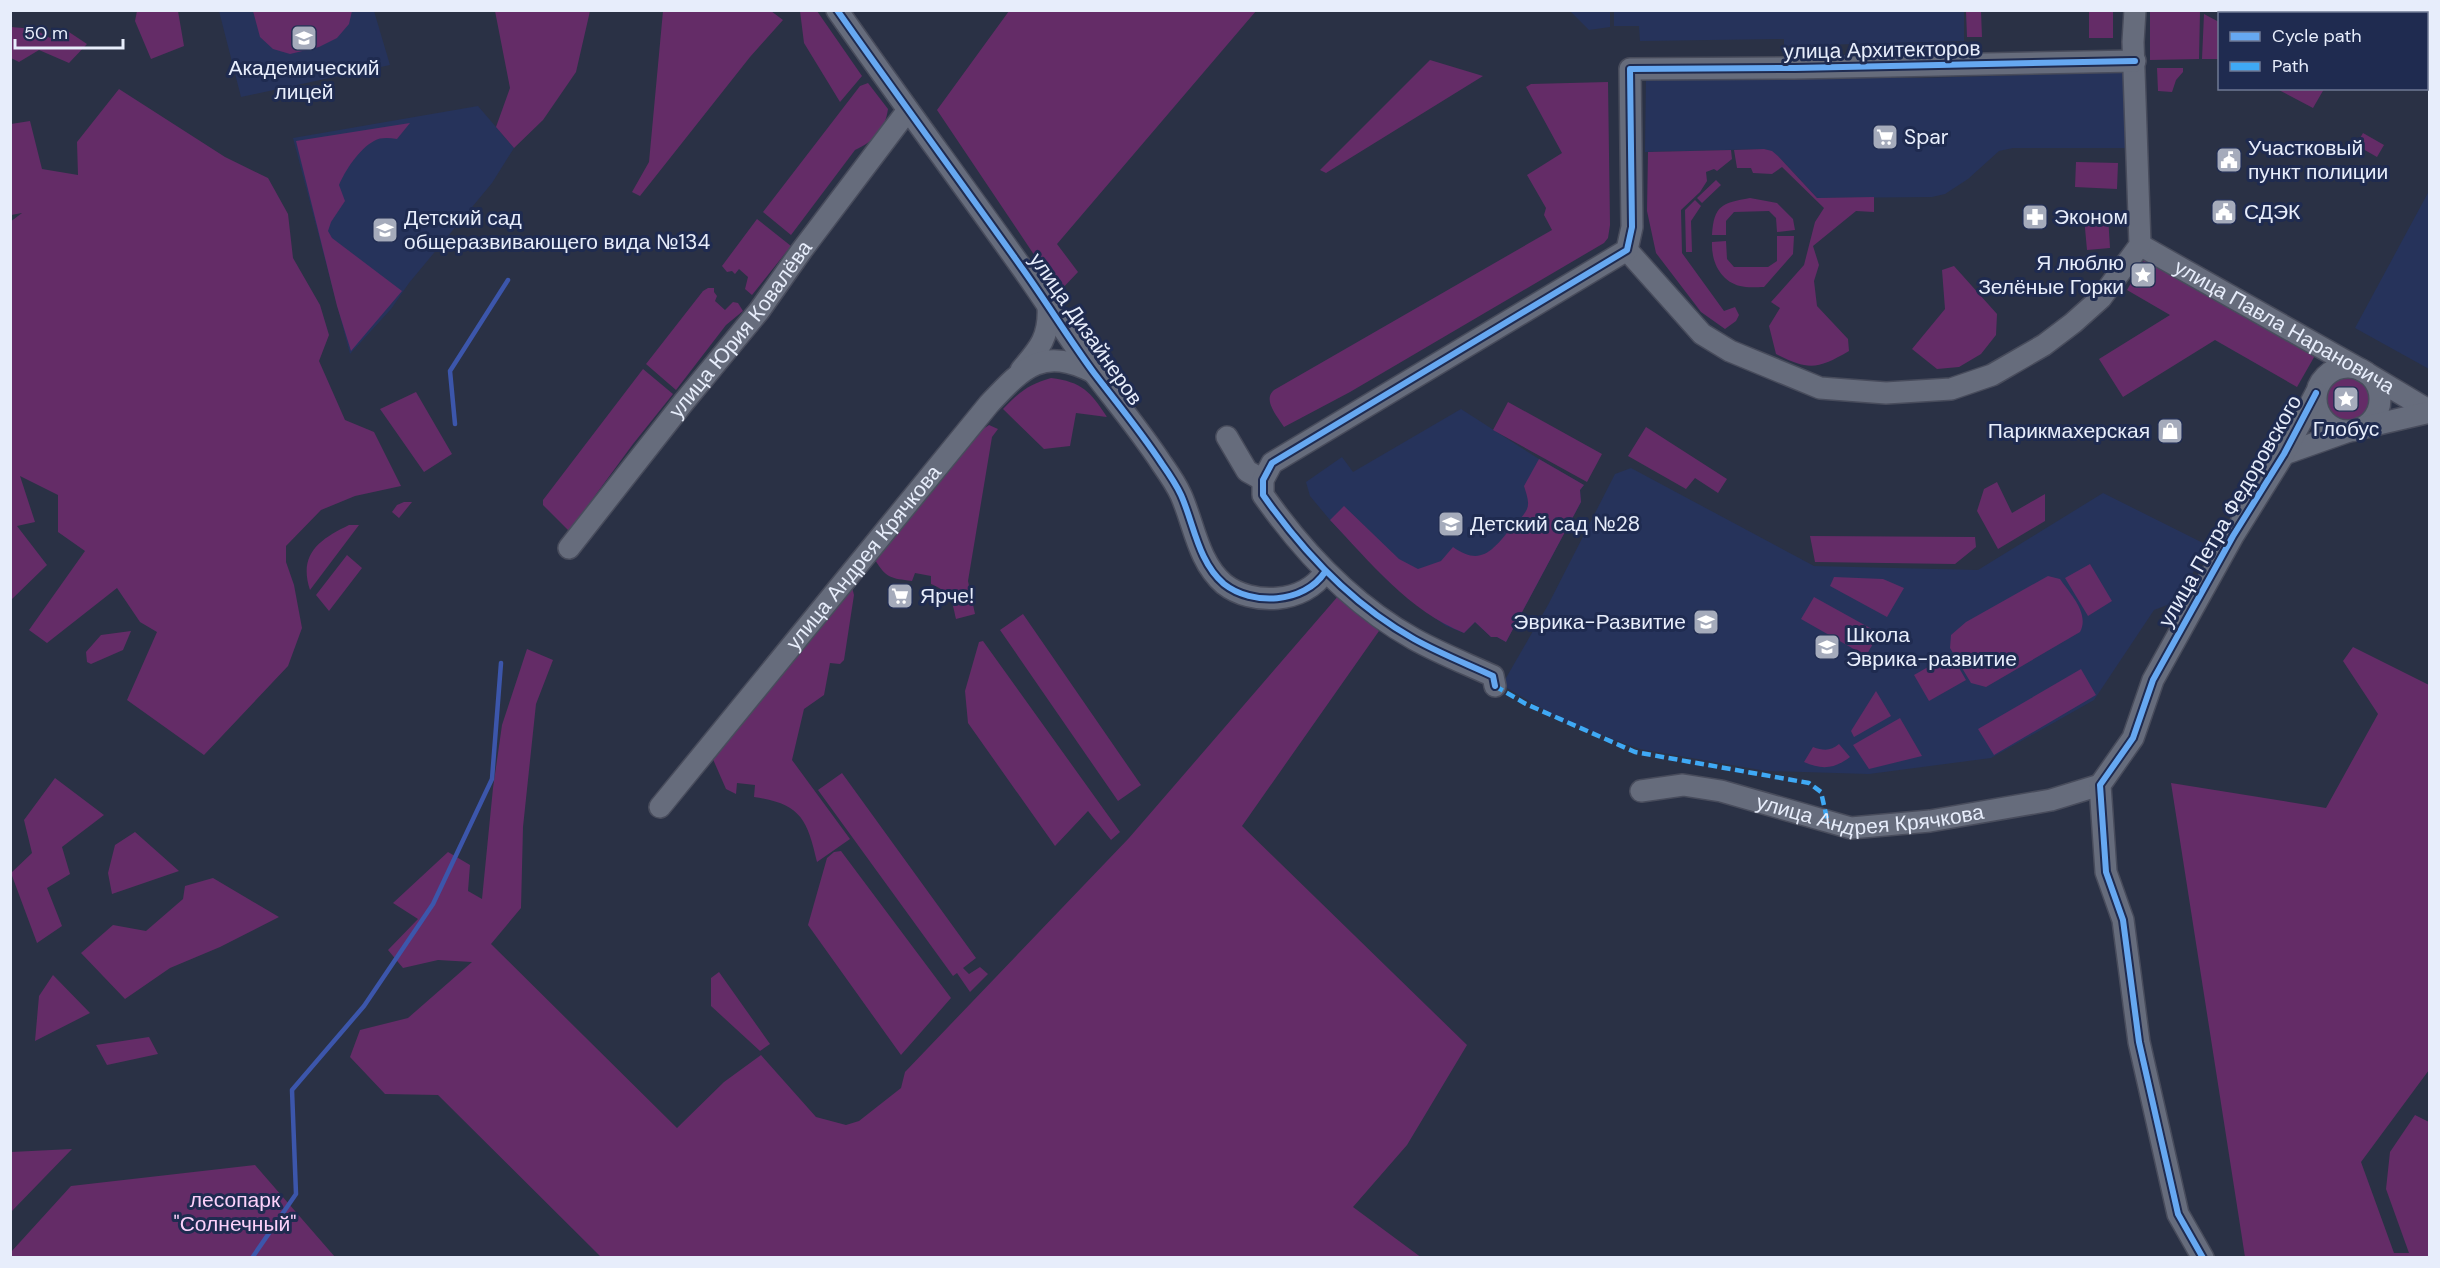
<svg xmlns="http://www.w3.org/2000/svg" width="2440" height="1268" viewBox="0 0 2440 1268" font-family="'DM Sans',sans-serif">
<style>
.built{fill:#26335b}
.green{fill:#642c67}
.lines{fill:none;stroke-linecap:round;stroke-linejoin:round}
.stream{stroke:#3c56ab;stroke-width:4.5}
.minor-casing{stroke:#484c5c;stroke-width:24}
.minor{stroke:#666c7c;stroke-width:21}
.quiet{stroke:#3fa9f5;stroke-width:4.5;stroke-dasharray:9 4.5;stroke-linecap:butt}
.cycleway-casing{stroke:#1f2b50;stroke-width:10}
.cycleway{stroke:#66a8f1;stroke-width:6}
.labels{text-anchor:middle;dominant-baseline:central;stroke-width:6;stroke-linejoin:round;paint-order:stroke}
.street-label{font-size:21px;fill:#e7edfb;stroke:#1f2b50}
.poi-label{font-size:21px;fill:#e7edfb;stroke:#1f2b50;text-anchor:start}
.park-label{font-size:21px;fill:#fcd1fa;stroke:#1f2b50}
</style>
<rect width="100%" height="100%" fill="#2a3145"/>
<path class="built" d="M219 11H374L390 65 241 97Z
M1570 11H1610V27L1589 30Z
M1614 11H1964V41L1784 46V39L1640 41 1639 26H1614Z
M2132 72 2133 148H2013L1999 151 1968 179 1945 194 1932 197 1817 198 1778 156 1765 149 1645 152 1646 77 1922 78Z
M478 106 514 148 492 183 409 283 391 309 350 354 293 138Z
M2429 191 2430 369H2429L2355 328Z
M1461 409 1539 459 1584 485 1580 490 1581 502 1506 642 1497 637H1491L1475 622 1464 633 1446 626 1420 607 1387 580 1330 520 1310 496 1306 482 1342 457 1353 472Z
M1631 468 1814 566 1978 570 2103 493 2209 546 2175 602 2154 610 2094 700 1991 758 1869 774 1766 771 1640 749 1561 720 1502 685 1548 605 1615 474Z"/>
<path class="green" d="M137 11H178L184 46 151 59 135 21Z
M253 11V10L352 11 349 24 337 38 319 47 290 54 273 49 260 37Z
M495 11H590L576 72 543 120 514 148 496 127 510 88Z
M663 11H771L783 20 750 57 640 196 632 192 649 162Z
M800 11H817L862 76 840 102 804 43Z
M1009 11H1256L1057 244 1078 272 1059 292 937 110Z
M1966 11H1981L1982 37H1967Z
M2089 11H2113V38H2089Z
M2150 11H2200L2199 59 2150 60Z
M2204 14 2219 22V59H2202Z
M11 27 34 29 50 38 66 30 87 44 69 63 39 50 19 62 11 58Z
M1430 60 1483 76 1326 173 1320 170Z
M2157 68H2183V72L2176 80 2172 92 2158 91Z
M1608 82 1610 225 1608 238 1604 243 1350 392 1284 427C1278 417 1262 400 1274 390L1552 230 1544 215 1546 208 1527 175 1562 153 1526 87 1531 84Z
M868 83 888 109C885 130 874 141 855 150L791 235 763 212 860 86Z
M119 89 225 157 268 178 288 214 293 258 320 305 329 335 319 361 345 420 374 432 401 486 355 496 321 510 286 546V562L294 585 302 628 288 666 204 755 127 700 157 632 140 622 117 588 47 643 29 630 85 551 58 532V495L20 476 35 522 17 526 47 565 11 600 10 222 22 213 11 215V124L30 121 42 169 78 175 77 142Z
M2277 89 2324 88V89L2313 108Z
M410 123 397 139C389 138 381 137 374 141 359 149 345 171 339 185L345 201 331 222 328 231 332 238 402 291 351 351 337 306 296 141Z
M2363 133 2384 145 2377 157 2356 145Z
M1764 149 1772 151 1778 156 1817 198 1874 197V212L1856 211 1813 246 1819 265 1814 281 1817 306 1848 339 1849 351C1818 369 1809 371 1776 354L1769 326 1780 308 1771 302 1804 265 1815 222 1824 208 1782 167 1772 174 1753 173 1751 168H1737L1734 150Z
M1731 150 1732 159 1717 171 1714 169 1706 172 1707 181 1700 192 1681 210 1682 253 1724 311 1735 307 1739 315 1736 321 1725 329 1701 312 1656 253 1647 211 1648 152Z
M2076 162 2118 163 2117 189 2075 187Z
M1716 180 1721 185 1702 203 1697 198Z
M1750 198 1777 203 1793 219 1795 230 1777 232 1776 218 1769 211 1734 212 1726 221V235H1712C1714 205 1722 203 1750 198Z
M1695 200 1701 206 1691 221 1692 252H1686L1685 210Z
M2108 216 2110 248 2087 250 2084 217Z
M757 219 791 246 752 295 745 289 748 277 739 269 735 274 732 271 727 272 722 266Z
M1777 236H1794L1793 254 1764 287C1757 287 1747 288 1740 286 1720 281 1711 261 1712 242L1726 241 1727 259 1734 267H1768L1777 261Z
M2147 255 2317 352 2297 387 2215 340 2123 397 2099 359 2170 315 2127 290Z
M1954 266 1997 314 1996 335 1981 354 1959 367 1937 369 1912 349 1945 309 1942 270Z
M708 288H714V292L717 296 715 301 725 310 733 302 738 303 743 311 726 325 676 390 646 364 703 291Z
M643 369 673 394 633 444 569 531 543 505V500Z
M2323 399a25 25 0 1 1 50 0a25 25 0 1 1-50 0Z
M1051 378C1082 382 1090 391 1107 417L1076 413 1070 446 1044 449 1003 409C1018 393 1029 384 1051 378Z
M416 392 452 454 424 472 380 409Z
M1508 402 1602 454 1587 482 1493 430Z
M989 425 998 429 992 437 968 581 975 614 956 619C952 599 950 592 931 584V576L915 573 912 581C891 578 887 579 875 560L980 431Z
M1646 427 1727 479 1718 493 1695 478 1686 489 1628 456Z
M1539 459 1584 485 1580 490 1581 502 1506 642 1497 637H1491L1475 622 1464 633C1409 611 1370 562 1330 520L1344 506 1399 559 1418 569 1441 561 1453 547C1481 567 1493 550 1511 528 1516 523 1524 516 1527 509 1530 502 1526 493 1524 486Z
M1997 482 2012 513 2045 494V521L1998 549 1977 511 1984 489Z
M404 502H412L399 518 392 512 397 505Z
M349 525H359L310 590C298 554 320 539 349 525Z
M1810 536 1975 537 1976 547 1955 564 1815 562Z
M347 555 362 568 329 611 316 595Z
M2090 564 2112 601 2088 616 2065 578Z
M2048 576 2060 579C2070 594 2090 613 2080 632L1986 687 1971 683 1950 648 1951 635 1966 622Z
M1834 577 1883 579 1904 588 1887 617 1830 586Z
M852 587 854 595 844 660 840 664 830 663 824 695 804 709 792 760 850 839 817 862C807 818 800 804 754 797L755 785 737 783 736 794 726 789 712 757Z
M1339 595 1379 631 1242 826 1467 1045 1407 1145 1353 1207 1422 1258 601 1257 438 1095 385 1094 350 1057 360 1030 408 1018 472 962 438 960 403 968 388 950 418 919 393 903 448 852 470 865 468 891 482 899 493 788 502 725 527 649 553 660 536 704 523 827 521 908 491 944 677 1128 724 1082 761 1055 816 1117 846 1125 859 1121 901 1088 905 1072 1129 838Z
M1814 597 1879 633 1866 656 1801 619Z
M1023 614 1141 785 1118 801 1000 630Z
M131 631 123 650 91 664 87 662 86 652 101 635Z
M983 641 1120 832 1111 840 1088 811 1055 846 968 723 965 691 979 642Z
M2353 647 2429 685V1070L2361 1162 2394 1253H2409L2386 1189 2390 1152 2415 1115 2429 1122V1257H2245L2171 783 2326 808 2378 714 2343 661Z
M1951 654 1966 680 1929 701 1914 675Z
M2081 669 2096 695 1994 755 1978 729Z
M1876 691 1891 716 1854 737 1851 731Z
M1900 718 1922 756 1869 769 1853 745Z
M1839 744 1850 757C1834 769 1822 770 1804 762L1813 747C1824 751 1831 751 1839 744Z
M842 773 976 958 963 968 969 974 980 967 988 974 970 992 957 973 953 976 818 790Z
M55 778 104 815 62 847 70 874 47 888 62 926 37 943 11 873 32 853 24 820Z
M135 832 179 871 112 894 108 873 115 845Z
M841 851 951 998 901 1055 808 925 827 858 834 852Z
M213 878 279 917 220 947 170 968 125 999 81 953 113 925 146 931 183 899 185 886Z
M719 972 770 1044 760 1051 711 1006V978Z
M53 975 90 1013 35 1041 39 996Z
M149 1037 158 1054 107 1065 96 1045Z
M72 1149 11 1212V1152Z
M255 1165 335 1257H11V1252L71 1186Z"/>
<g class="lines">
<path class="stream" d="M455 424 450 371 508 280
M252 1258 296 1194 292 1090 364 1006 433 904 492 779 501 663"/>
<g class="minor-casing">
<g id="minor">
<path d="M837 10C898 97 961 182 1022 268 1047 303 1069 339 1094 373 1117 403 1141 432 1162 464 1169 474 1176 484 1181 495 1194 524 1198 562 1224 584 1252 606 1304 604 1325 572"/>
<path id="s1" d="M2140 245 2363 371 2430 411"/>
<path d="M1627 250 1702 334 1730 351 1820 388 1886 393 1951 389 1992 375 2044 345 2073 323 2101 298 2140 245 2133 42 2135 10"/>
<circle cx="2348" cy="399" r="32"/>
<path d="M1021 370C1040 348 1050 336 1048 306"/>
<path d="M2361 428 2430 412"/>
<path d="M1227 437 1247 471 1263 480"/>
<path d="M2284 454 2349 431"/>
<path id="s2" d="M569 548 683 403 759 311 802 250 908 110"/>
<path d="M1495 686 1493 676C1467 664 1439 653 1414 639 1353 605 1303 552 1263 495V480L1272 463 1627 250 1632 227 1630 69 1795 68 2135 61"/>
<path id="s3" d="M1641 791 1683 785 1721 791 1851 828 1930 821 2051 800 2100 785"/>
<path id="s4" d="M660 807 989 404C1023 368 1042 346 1093 372"/>
<path d="M2203 1258 2178 1214 2139 1042 2123 920 2106 872 2100 785 2133 738 2153 680 2233 536 2284 454 2316 393"/>
</g>
</g>
<use href="#minor" class="minor"/>
<path class="quiet" d="M1495 686 1526 704 1635 752 1809 783 1821 792 1828 823"/>
<g class="cycleway-casing">
<path id="cycleway" d="M837 10C898 97 961 182 1022 268 1047 303 1069 339 1094 373 1117 403 1141 432 1162 464 1169 474 1176 484 1181 495 1194 524 1198 562 1224 584 1252 606 1304 604 1325 572
M1495 686 1493 676C1467 664 1439 653 1414 639 1353 605 1303 552 1263 495V480L1272 463 1627 250 1632 227 1630 69 1795 68 2135 61
M2203 1258 2178 1214 2139 1042 2123 920 2106 872 2100 785 2133 738 2153 680 2233 536 2284 454 2316 393"/>
</g>
<use href="#cycleway" class="cycleway"/>
</g>
<defs>
<g id="school-square" transform="scale(1.35)"><rect x="-9" y="-9" width="18" height="18" rx="4" fill="#a5abbb" stroke="#1f2b50"/><path d="M0-5L7-2L0 1L-7-2ZM-4 1L0 2.5L4 1V4Q0 6-4 4Z" fill="#fff"/></g>
<g id="supermarket-square" transform="scale(1.35)"><rect x="-9" y="-9" width="18" height="18" rx="4" fill="#a5abbb" stroke="#1f2b50"/><path d="M-6-5.5h2.5l.6 2H6L4.5 2H-2.5L-4.4-4H-6ZM-1.5 3.2a1.3 1.3 0 1 0 .1 0ZM3 3.2a1.3 1.3 0 1 0 .1 0Z" fill="#fff"/></g>
<g id="civic-square" transform="scale(1.35)"><rect x="-9" y="-9" width="18" height="18" rx="4" fill="#a5abbb" stroke="#1f2b50"/><path d="M-.6-6.5H3V-4.5H.6V-3L4-1V1h2V6H-6V1h2V-1L-.6-3ZM-1.2 2.5V6h2.4V2.5Z" fill="#fff"/></g>
<g id="pharmacy-square" transform="scale(1.35)"><rect x="-9" y="-9" width="18" height="18" rx="4" fill="#a5abbb" stroke="#1f2b50"/><path d="M-2-6h4v4h4v4h-4v4h-4v-4h-4v-4h4Z" fill="#fff"/></g>
<g id="sight-square" transform="scale(1.35)"><rect x="-9" y="-9" width="18" height="18" rx="4" fill="#a5abbb" stroke="#1f2b50"/><path d="M0-6L1.8-2.2L6-1.7L2.9 1.2L3.7 5.4L0 3.3L-3.7 5.4L-2.9 1.2L-6-1.7L-1.8-2.2Z" fill="#fff"/></g>
<g id="shop-square" transform="scale(1.35)"><rect x="-9" y="-9" width="18" height="18" rx="4" fill="#a5abbb" stroke="#1f2b50"/><path d="M-5-2.5h2.3a2.7 3.5 0 0 1 5.4 0H5L5.5 6h-11ZM-1.5-2.5h3a1.5 2.3 0 0 0-3 0Z" fill="#fff"/></g>
</defs>
<g fill-rule="evenodd">
<use href="#school-square" x="304" y="38"/>
<use href="#supermarket-square" x="1885" y="137"/>
<use href="#civic-square" x="2229" y="160"/>
<use href="#civic-square" x="2224" y="212"/>
<use href="#pharmacy-square" x="2035" y="217"/>
<use href="#school-square" x="385" y="230"/>
<use href="#sight-square" x="2143" y="275"/>
<use href="#sight-square" x="2346" y="399"/>
<use href="#shop-square" x="2170" y="431"/>
<use href="#school-square" x="1451" y="524"/>
<use href="#supermarket-square" x="900" y="596"/>
<use href="#school-square" x="1706" y="622"/>
<use href="#school-square" x="1827" y="647"/>
</g>
<g class="labels">
<g class="street-label">
<text transform="translate(1882 50) rotate(-1)">улица Архитекторов</text>
<text stroke="none"><textPath href="#s1" startOffset="166">улица Павла Нарановича</textPath></text>
<text transform="translate(1086 329) rotate(55)">улица Дизайнеров</text>
<text stroke="none"><textPath href="#s2" startOffset="278">улица Юрия Ковалёва</textPath></text>
<text transform="translate(2230 511) rotate(-60)">улица Петра Федоровского</text>
<text stroke="none"><textPath href="#s4" startOffset="322">улица Андрея Крячкова</textPath></text>
<text stroke="none"><textPath href="#s3" startOffset="234">улица Андрея Крячкова</textPath></text>
</g>
<g class="poi-label">
<text x="304" y="68" text-anchor="middle">Академический<tspan x="304" dy="24">лицей</tspan></text>
<text x="1904" y="137">Spar</text>
<text x="2248" y="148">Участковый<tspan x="2248" dy="24">пункт полиции</tspan></text>
<text x="2244" y="212">СДЭК</text>
<text x="2054" y="217">Эконом</text>
<text x="404" y="218">Детский сад<tspan x="404" dy="24">общеразвивающего вида №134</tspan></text>
<text x="2124" y="263" text-anchor="end">Я люблю<tspan x="2124" dy="24">Зелёные Горки</tspan></text>
<text x="2346" y="429" text-anchor="middle">Глобус</text>
<text x="2150" y="431" text-anchor="end">Парикмахерская</text>
<text x="1470" y="524">Детский сад №28</text>
<text x="920" y="596">Ярче!</text>
<text x="1686" y="622" text-anchor="end">Эврика-Развитие</text>
<text x="1846" y="635">Школа<tspan x="1846" dy="24">Эврика-развитие</tspan></text>
</g>
<g class="park-label">
<text x="235" y="1200">лесопарк<tspan x="235" dy="24">"Солнечный"</tspan></text>
</g>
</g>
<rect width="2440" height="1268" fill="none" stroke="#e7edfb" stroke-width="24"/>
<rect x="2218" y="12" width="210" height="78" fill="#1f2b50" stroke="#6f7994" stroke-width="1.5"/>
<rect x="2230" y="32" width="30" height="9" fill="#66a8f1" stroke="#6f7994" stroke-width="1.5"/>
<text x="2272" y="42" font-size="18" fill="#e7edfb">Cycle path</text>
<rect x="2230" y="62" width="30" height="9" fill="#3fa9f5" stroke="#6f7994" stroke-width="1.5"/>
<text x="2272" y="72" font-size="18" fill="#e7edfb">Path</text>
<path d="M15 39v9h108v-9" fill="none" stroke="#e7edfb" stroke-width="3"/>
<text x="24" y="39" font-size="18" fill="#e7edfb" stroke="#1f2b50" stroke-width="4.5" paint-order="stroke">50 m</text>
</svg>
